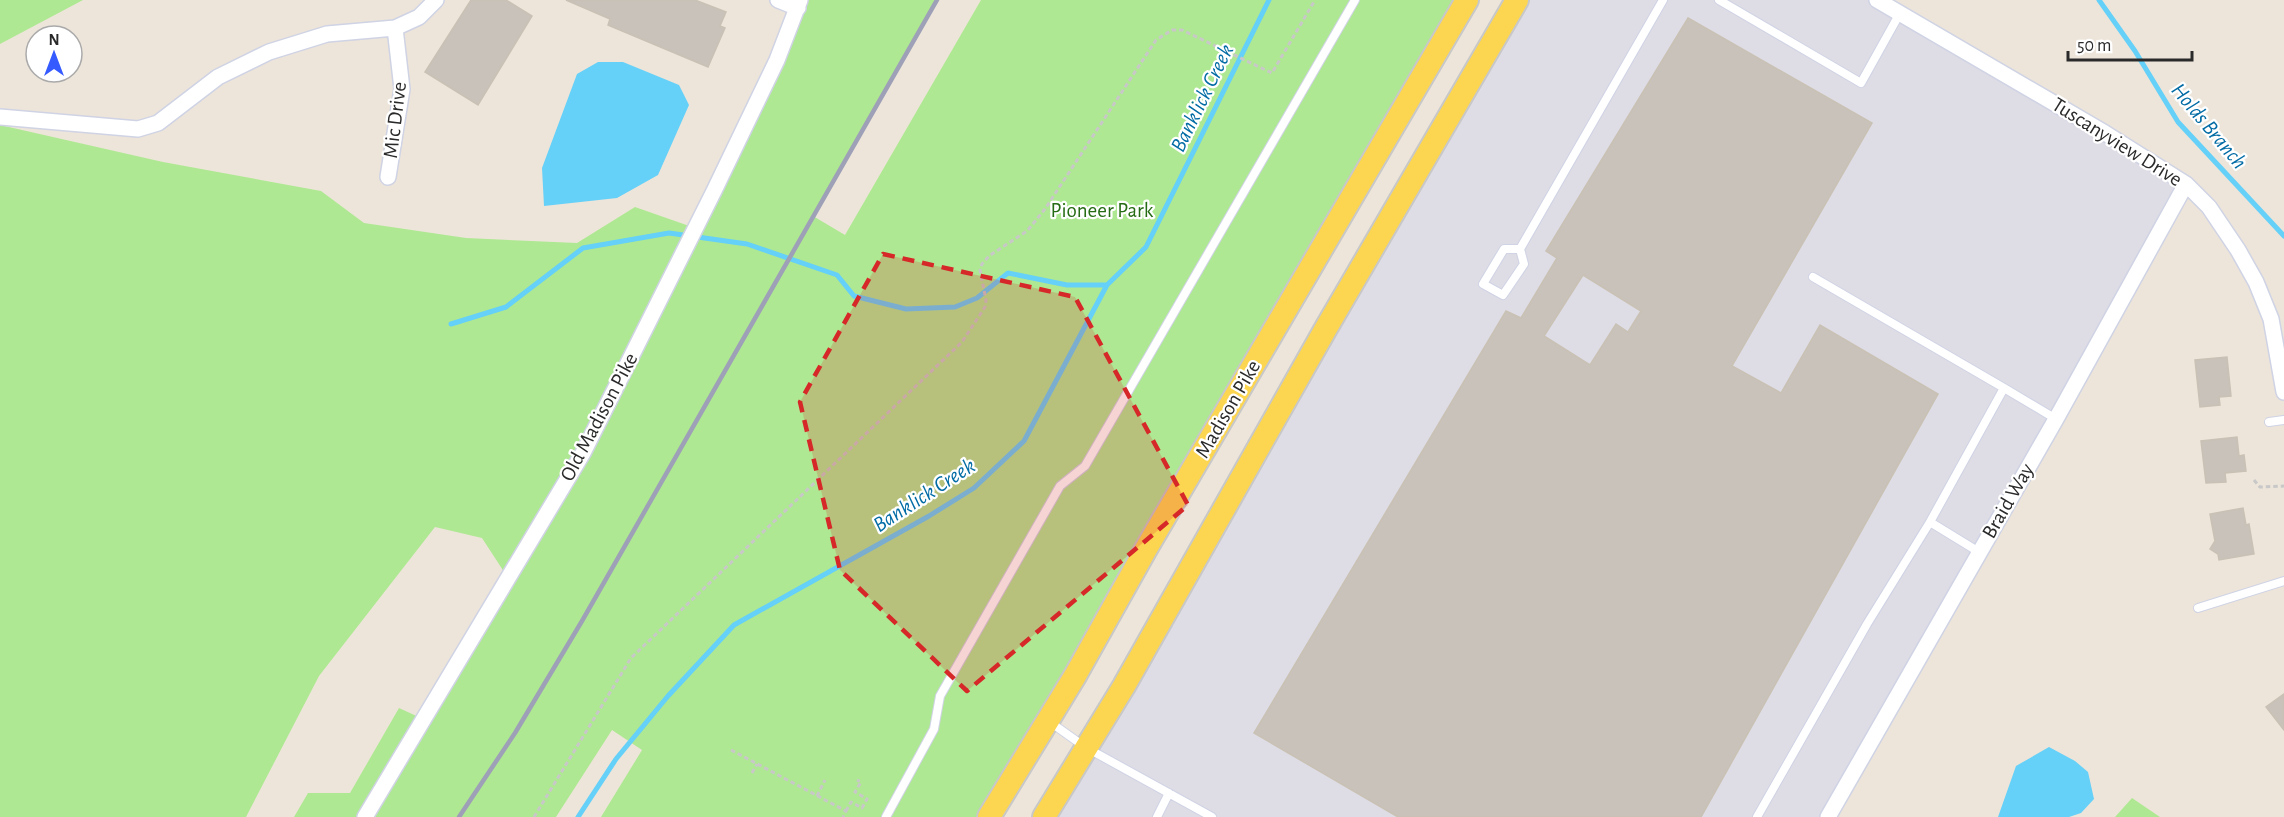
<svg xmlns="http://www.w3.org/2000/svg" width="2284" height="817" viewBox="0 0 2284 817" font-family="'Alegreya Sans',sans-serif">
<style>
.industrial{fill:#dedce5}
.green{fill:#afe892}
.water{fill:#65d0f8}
.lines{fill:none;stroke-linecap:round;stroke-linejoin:round}
.stream{stroke:#65d0f8;stroke-width:5}
.building{fill:#c8c2ba;stroke:#c9c1b4;stroke-width:1.5;fill-rule:evenodd}
.lane-casing{stroke:#cfd3e4;stroke-width:10}
.street-casing{stroke:#cfd3e4;stroke-width:18}
.primary-casing{stroke:#c8c8c8;stroke-width:26}
.path{stroke:#c8c8c8;stroke-width:3;stroke-dasharray:4.5 3;stroke-linecap:butt}
.lane{stroke:#fff;stroke-width:8}
.street{stroke:#fff;stroke-width:15}
.primary{stroke:#fcd551;stroke-width:22}
.rail{stroke:#9da0b6;stroke-width:4.5}
.marked{fill:#d62828;fill-opacity:0.2;stroke:#d62828;stroke-width:4.5;stroke-dasharray:12 8;stroke-linejoin:round}
.labels{text-anchor:middle;dominant-baseline:central;stroke-width:4.5;stroke-linejoin:round;paint-order:stroke}
.street-label{font-size:21px;fill:#2a2a2a;stroke:#fff}
.park-label{font-size:21px;fill:#266c14;stroke:#fff}
.water-label{font-size:22px;font-style:italic;fill:#036ca5;stroke:#fff}
</style>
<rect width="100%" height="100%" fill="#ede5da"/>
<path class="industrial" d="M1517 0H1877L2186 184 1828 817H1044Z"/>
<path class="green" d="M0 0H83L0 44Z
M800 0H937L813 216 845 235 981 0H1467L989 817H601L642 750 612 730 556 817H294L308 793H350L399 708 423 719 508 578 482 538 435 527 319 676 246 817H0V125L163 162 321 191 364 223 466 238 577 243 635 207 695 228Z
M2132 798 2160 817H2115Z"/>
<path class="water" d="M598 62H623L679 85 689 105 658 175 617 198 544 206 542 168 577 74Z
M2049 747 2075 761 2088 772 2094 799 2081 813 2069 817H1998L2016 766Z"/>
<g class="lines">
<path class="stream" d="M2099 0 2135 51 2178 122 2284 236
M451 324 506 307 583 248 669 233 747 244 837 275 854 296 906 309 955 307 977 298 1008 273 1067 285H1107
M578 817 616 759 668 696 734 625 929 516 974 488 1024 441 1107 285 1146 247 1269 0"/>
</g>
<path class="building" d="M471 0H506L532 16 478 105 425 72Z
M566 0H695L726 12 720 26 725 28 708 67 608 25 610 19Z
M1688 18 1872 123 1732 366 1781 393 1820 325 1938 394 1701 817H1398L1254 733 1506 311 1521 318 1557 258 1546 251ZM1583 275 1641 311 1628 332 1616 324 1590 365 1544 336Z
M2227 357 2231 396 2219 397 2220 405 2200 407 2195 360Z
M2237 437 2239 456 2244 455 2246 471 2225 473 2226 482 2206 483 2201 441Z
M2243 508 2246 525 2249 524 2254 554 2219 560 2218 554 2210 549 2215 541 2210 514Z
M2284 694V730L2266 707Z"/>
<g class="lines">
<g class="lane-casing">
<path id="lane" d="M1719 0 1861 83 1900 13
M1520 249H1504L1483 284 1503 295 1524 264 1520 249 1663 0
M1813 277 2004 388
M2269 422 2284 420
M1930 522 2004 388 2056 419
M2198 608 2284 581
M1050 722 1085 747 1212 817
M886 817 934 729 940 696 1060 486 1085 466 1355 0
M1157 817 1169 793
M1757 817 1867 624 1930 522 1979 552"/>
</g>
<g class="street-casing">
<path id="street" d="M778 0 798 8
M1877 0 2105 133 2186 184 2209 207 2238 250 2256 282 2271 319 2284 392
M0 117 138 129 158 123 218 77 269 52 327 34 395 28 419 17 436 0
M388 177 402 89 395 28
M365 817 583 453 714 191 777 60 800 0
M1828 817 2056 419 2186 184"/>
</g>
<g class="primary-casing">
<path id="primary" d="M989 817 1075 676 1146 549 1467 0
M1044 817 1124 686 1325 330 1517 0"/>
</g>
<path class="path" d="M2254 480 2260 487 2284 486
M731 750 846 811 843 817
M752 773 757 764
M817 796 825 780
M846 811 851 802 862 808 867 799 855 792 861 782 857 780
M534 817 631 658 962 342 985 307 986 300 980 270 982 264 989 256 1027 231 1045 209 1156 40 1172 30H1182L1272 73 1315 0"/>
<use href="#lane" class="lane"/>
<use href="#street" class="street"/>
<use href="#primary" class="primary"/>
<path class="rail" d="M459 817 515 733 582 621 937 0"/>
</g>
<path class="marked" d="M883 254 1075 297 1188 505 967 691 840 570 800 402Z"/>
<g class="labels">
<g class="street-label">
<text transform="translate(395 120) rotate(-83)">Mic Drive</text>
<text transform="translate(2117 142) rotate(32)">Tuscanyview Drive</text>
<text transform="translate(1228 409) rotate(-60)">Madison Pike</text>
<text transform="translate(599 417) rotate(-62)">Old Madison Pike</text>
<text transform="translate(2008 501) rotate(-60)">Braid Way</text>
</g>
<g class="park-label">
<text x="1102" y="210">Pioneer Park</text>
</g>
<g class="water-label">
<text transform="translate(1202 98) rotate(-64)">Banklick Creek</text>
<text transform="translate(2209 126) rotate(50)">Holds Branch</text>
<text transform="translate(924 495) rotate(-33)">Banklick Creek</text>
</g>
</g>
<g transform="translate(54 54)"><circle r="28" fill="#ffffff" stroke="#aaaaaa" stroke-width="1.5"/>
<path d="M0-4.5L10 22L0 15L-10 22Z" fill="#355aff"/>
<text y="-9" font-size="16" font-weight="bold" text-anchor="middle" fill="#2a2a2a">N</text>
</g>
<path d="M2068 51v9h124v-9" fill="none" stroke="#2a2a2a" stroke-width="3"/>
<text x="2077" y="51" font-size="18" fill="#2a2a2a" stroke="#ffffff" stroke-width="4.5" paint-order="stroke">50 m</text>
</svg>
